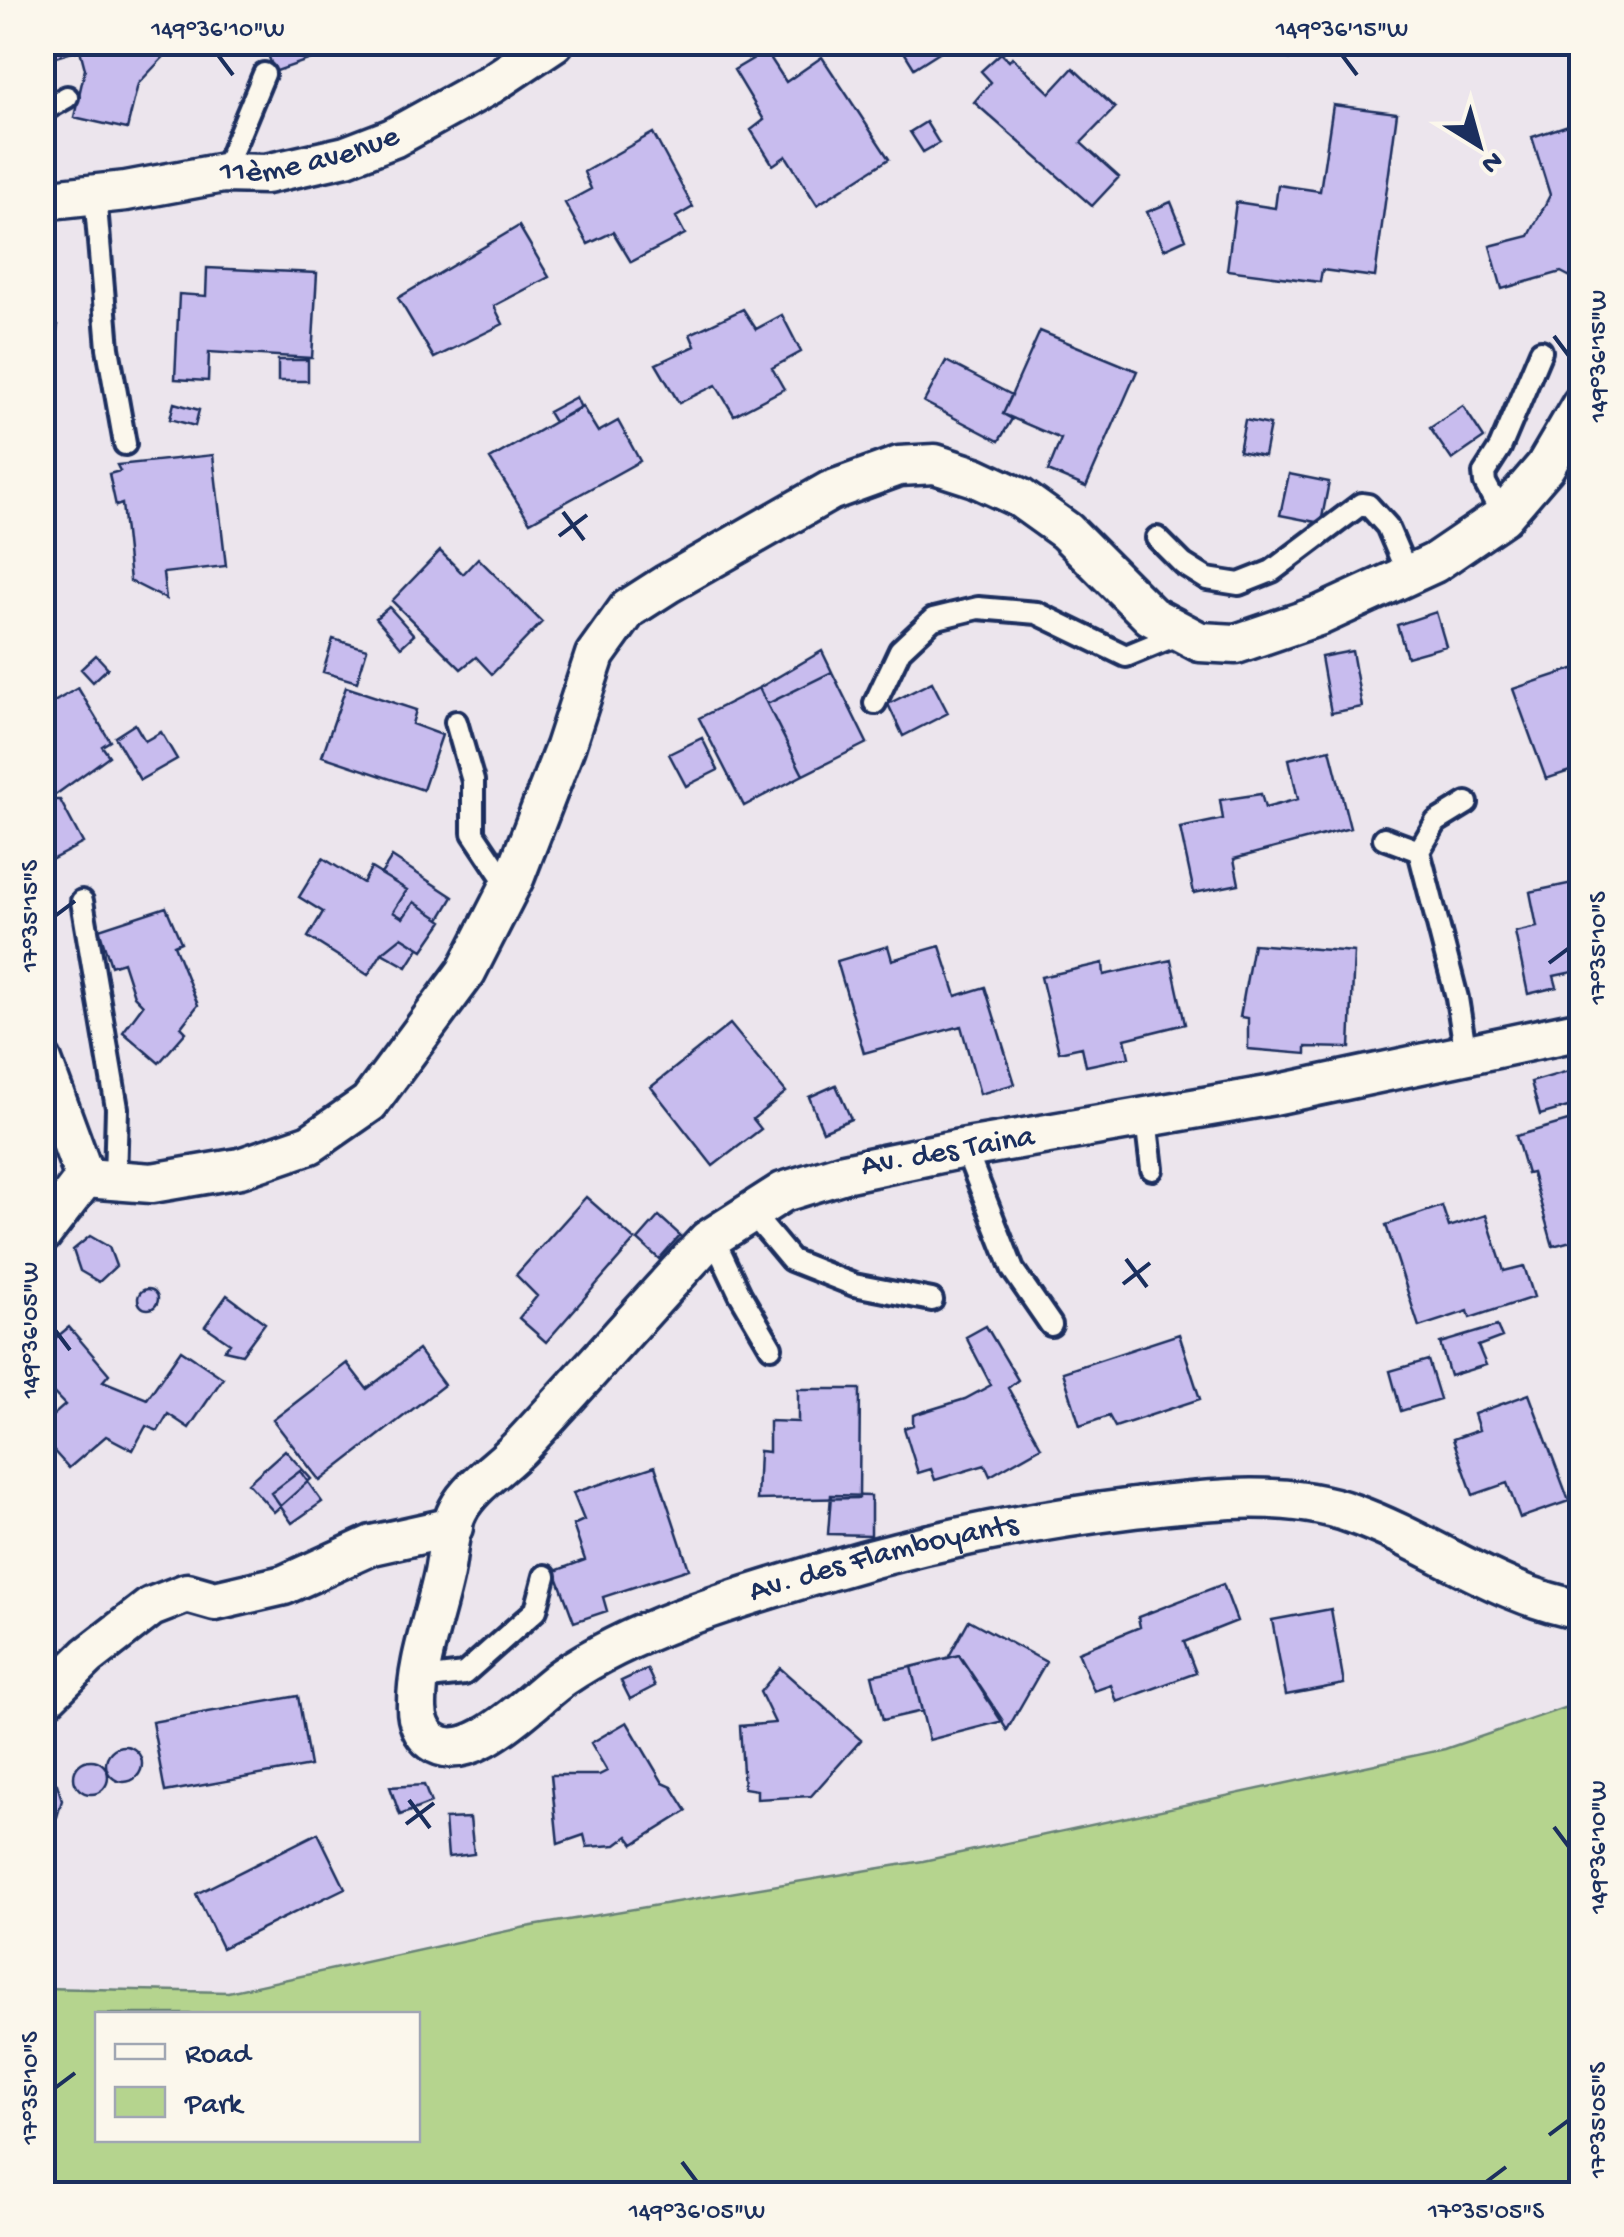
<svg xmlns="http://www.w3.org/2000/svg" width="1624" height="2237" viewBox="0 0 1624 2237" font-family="'Gochi Hand',sans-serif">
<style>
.green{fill:#b5d48e;stroke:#688276;stroke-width:2.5;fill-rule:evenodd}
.building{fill:#c8bcee;stroke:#1b2f5e;stroke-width:2.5}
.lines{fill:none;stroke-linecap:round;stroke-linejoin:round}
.service-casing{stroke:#1b2f5e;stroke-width:28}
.minor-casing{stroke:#1b2f5e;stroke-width:45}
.service{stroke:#fbf7ec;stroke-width:20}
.minor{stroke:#fbf7ec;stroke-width:38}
.ticks{fill:none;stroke:#1b2f5e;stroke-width:4}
.labels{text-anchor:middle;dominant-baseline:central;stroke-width:10;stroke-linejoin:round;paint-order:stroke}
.street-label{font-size:32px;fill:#1b2f5e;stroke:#fbf7ec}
.neatline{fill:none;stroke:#1b2f5e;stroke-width:4}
.ticks-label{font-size:25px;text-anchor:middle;fill:#1b2f5e}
</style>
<rect width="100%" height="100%" fill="#ece5ed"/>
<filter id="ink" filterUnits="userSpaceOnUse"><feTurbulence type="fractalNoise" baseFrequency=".01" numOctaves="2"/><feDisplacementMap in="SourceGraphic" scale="20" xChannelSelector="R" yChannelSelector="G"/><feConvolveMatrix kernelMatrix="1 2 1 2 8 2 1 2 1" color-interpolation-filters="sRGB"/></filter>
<g filter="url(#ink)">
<path class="green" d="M1581 1702V2194H43V1988L228 1992 526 1927 923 1861 1445 1749ZM98 2014H418V2140H98Z"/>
<path class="building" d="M45 42H78L80 50 49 59Z
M78 42H173L174 46 138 84 127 129 74 117 85 69Z
M264 42H309L314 58 274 72Z
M898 42H955L914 68Z
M1220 42H1293L1289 59Z
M766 51 786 82 822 57 889 159 817 205 786 156 773 165 751 130 764 120 734 70Z
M1001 53 1009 61 1012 57 1050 93 1073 68 1115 108 1081 143 1119 177 1092 206 974 102 991 82 981 71Z
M1333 105 1397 113 1375 277 1322 270 1320 282 1227 270 1236 202 1275 208 1278 185 1320 191Z
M926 122 939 143 923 152 910 132Z
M1574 123 1582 148V283L1561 272 1502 289 1490 246 1529 236 1550 195 1532 137Z
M653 133 693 207 676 217 685 234 631 262 613 232 588 244 565 203 591 189 584 172Z
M1171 202 1186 239 1164 249 1147 212Z
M519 226 549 277 494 306 503 324 434 358 398 298Z
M207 268 317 273 312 358 209 352 208 381 175 379 179 294 206 296Z
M743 309 756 329 782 315 801 352 772 368 784 389 734 415 716 385 679 403 656 364 695 346 690 334Z
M42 322 58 325 45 399 42 398Z
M1040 331 1137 371 1086 487 1048 471 1061 439 1003 414Z
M278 360H308V381H278Z
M946 361 1012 395 1003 414 1012 419 999 441 924 402Z
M576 397 581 408 554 422 548 412Z
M174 403 199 410 195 426 170 419Z
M582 406 598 432 618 421 640 461 530 522 490 459Z
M1463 406 1484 438 1452 460 1430 428Z
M1245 420 1270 425 1264 456 1239 451Z
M213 455 226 566 163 573 166 599 130 581 122 504 116 506 109 474 120 471 117 465Z
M1289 474 1329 482 1321 523 1280 515Z
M440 551 463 574 478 558 542 622 492 674 476 657 461 669 392 601Z
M389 607 414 635 401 647 376 618Z
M1436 612 1446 646 1407 657 1397 625Z
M333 639 367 649 357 682 323 672Z
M822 651 832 672 767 704 759 688Z
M1352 651 1362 707 1331 713 1321 657Z
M96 655 108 668 93 682 81 669Z
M1582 666V750L1574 753 1579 768 1546 779 1513 689Z
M832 672 867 743 803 775 767 704Z
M932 682 948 713 903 736 888 704Z
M346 687 416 710 412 724 442 735 423 790 322 756Z
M78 688 110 741 102 746 109 756 51 798 42 775V709Z
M759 688 803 775 744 806 699 718Z
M135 724 145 741 161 732 177 759 140 780 115 737Z
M702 738 718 770 686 786 669 754Z
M1330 749 1350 828 1234 859 1239 884 1194 893 1180 828 1223 819 1220 800 1261 794 1265 808 1298 799 1289 759Z
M47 800H60L83 843 49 861 42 849V802Z
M392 857 453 897 440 919 414 902 403 918 393 912 407 890 381 874Z
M323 858 363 883 371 868 407 890 393 912 403 918 414 902 443 921 423 950 402 937 382 953 368 975 308 937 323 912 299 897Z
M1582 881V970L1554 976 1557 987 1528 994 1515 932 1537 927 1530 892Z
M166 907 181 942 174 945 198 1005 181 1027 186 1032 159 1063 123 1032 143 1005 134 996 123 962 111 966 99 929Z
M402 937 419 948 407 967 382 953Z
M1253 944 1354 952 1350 1048 1306 1047V1054L1248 1049V1018L1240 1017Z
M888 946 892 960 940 946 956 996 985 987 1015 1084 980 1094 961 1026 864 1053 837 961Z
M1171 960 1185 1024 1125 1039 1129 1057 1086 1066 1082 1047 1059 1052 1041 977 1103 963 1104 975Z
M730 1024 786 1092 753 1119 761 1129 713 1166 651 1087Z
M1575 1069 1582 1103 1540 1115 1531 1082Z
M836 1085 851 1119 823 1131 809 1097Z
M1582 1117V1238L1553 1246 1532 1173 1527 1174 1516 1136Z
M586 1197 635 1240 546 1342 519 1318 537 1296 516 1275Z
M1442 1206 1449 1227 1486 1215 1504 1271 1524 1266 1534 1297 1470 1318 1468 1311 1419 1327 1386 1225Z
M659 1216 680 1235 659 1259 638 1240Z
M90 1236 109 1247 116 1266 99 1282 80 1271 73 1250Z
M138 1299a10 10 0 1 1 20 0a10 10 0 1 1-20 0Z
M227 1295 265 1323 242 1354 224 1350 230 1343 205 1326Z
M986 1326 1018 1380 1008 1388 1041 1447 990 1476 985 1465 935 1480 931 1469 918 1473 904 1428 913 1425V1415L965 1399 991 1385 966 1337Z
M1497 1326 1502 1337 1478 1346 1486 1365 1450 1376 1440 1343Z
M69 1327 109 1374 103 1381 147 1399 181 1350 223 1378 189 1428 168 1414 158 1431 146 1426 133 1450 106 1436 69 1468 42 1438V1425L65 1405 42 1381V1349Z
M1179 1334 1200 1399 1115 1427 1109 1416 1080 1426 1063 1372Z
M418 1350 444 1385 320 1481 273 1420 347 1363 367 1389Z
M1428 1360 1440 1399 1401 1411 1390 1371Z
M798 1389H860L859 1498 757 1500 759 1451 769 1452V1421L798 1422Z
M1529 1394 1569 1501 1520 1518 1507 1483 1473 1495 1453 1439 1479 1430 1474 1414Z
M285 1450 311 1479 274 1512 248 1483Z
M655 1466 689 1569 603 1597 607 1611 574 1622 555 1571 585 1560 573 1525 584 1520 573 1493Z
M300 1471 322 1502 292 1523 271 1493Z
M831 1495 871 1496V1535L828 1534Z
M1223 1584 1237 1621 1184 1642 1196 1673 1117 1702 1111 1685 1094 1691 1078 1652 1140 1627 1138 1617Z
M1331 1609 1344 1684 1286 1695 1272 1620Z
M969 1620 1046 1662 1007 1730 959 1655 948 1658Z
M959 1655 1003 1721 929 1740 911 1667Z
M911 1667 922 1711 883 1720 872 1675Z
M780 1668 861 1740 811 1796 757 1799V1790L744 1788 740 1726 775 1723 760 1692Z
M647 1669 655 1686 630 1699 621 1681Z
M298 1696 310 1766 165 1792 152 1722Z
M627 1722 663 1783 672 1787 687 1811 634 1844 628 1836 616 1845 587 1847 584 1835 558 1844 551 1775H599L607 1771 591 1743Z
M106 1764a18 18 0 1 1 36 0a18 18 0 1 1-36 0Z
M74 1777a17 17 0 1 1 34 0a17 17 0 1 1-34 0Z
M42 1773 57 1784 62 1800 57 1817 42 1827Z
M424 1785 431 1803 400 1815 390 1787Z
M470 1818 474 1854 448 1857 445 1819Z
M318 1833 345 1888 222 1948 196 1894Z"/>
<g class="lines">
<g class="service-casing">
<path id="service" d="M1143 42 1148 44
M42 111 67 97
M223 173 264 74
M95 194 108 348 125 444
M1503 516 1485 483 1484 473 1500 448 1541 351
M1157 538 1183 564 1207 579 1239 584 1272 571 1361 504 1368 505 1387 526 1408 575
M875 703 900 650 933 619 978 608 1037 613 1126 656 1182 633
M456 722 473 781V833L509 887
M1384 838 1419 851
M82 901 117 1108 115 1180
M1466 1055 1457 998 1419 851 1436 822 1467 803
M1146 1119 1152 1169
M965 1148 1013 1270 1051 1325
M750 1211 791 1260 854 1285 932 1300
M713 1237 740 1294 771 1347
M421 1679 464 1674 536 1610 545 1576"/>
</g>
<g class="minor-casing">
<g id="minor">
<path id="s1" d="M42 200 126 191 223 173 266 174 346 156 393 138 491 84 554 42"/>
<path id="s2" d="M1582 1030 1274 1095 955 1150 844 1173 783 1192 708 1240C645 1308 585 1377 522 1445 503 1466 471 1485 458 1510 448 1529 448 1553 444 1573 435 1617 416 1663 417 1708 417 1720 422 1734 432 1741 469 1769 533 1698 563 1677 637 1626 742 1597 828 1571 928 1541 1030 1521 1134 1508 1205 1500 1284 1489 1353 1514 1431 1542 1499 1596 1582 1610"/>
<path d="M42 1061 85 1178"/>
<path d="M85 1178 152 1183 240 1168 310 1144 369 1103 466 972 515 876 565 747 595 655 628 609 667 584 830 491 899 466 935 464 975 477 1020 498 1066 531 1151 616 1200 642 1236 644 1321 615 1434 563 1503 516 1545 467 1582 404"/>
<path d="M42 1234 85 1178"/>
<path d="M42 1701 88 1656 151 1607 187 1593 215 1601 284 1585 372 1545 453 1527"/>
</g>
</g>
<use href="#service" class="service"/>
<use href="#minor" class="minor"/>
</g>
</g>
<path class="ticks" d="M218 55 233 75M1342 55 1357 75M1554 336 1569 356M563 512 584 540M559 536 587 515M55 916 75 901M1549 963 1569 948M1126 1259 1147 1287M1123 1284 1150 1263M55 1330 70 1350M409 1800 430 1828M406 1824 434 1803M1554 1827 1569 1847M55 2088 75 2073M1549 2135 1569 2120M682 2162 697 2182M1486 2182 1506 2167"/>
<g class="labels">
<g class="street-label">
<text stroke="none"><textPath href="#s1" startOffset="272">11ème avenue</textPath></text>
<text transform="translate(948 1153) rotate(-10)">Av. des Taina</text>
<text stroke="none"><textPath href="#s2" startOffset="2012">Av. des Flamboyants</textPath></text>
</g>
</g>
<rect width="1624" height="2237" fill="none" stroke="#fbf7ec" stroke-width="110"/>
<rect x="95" y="2012" width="325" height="130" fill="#fbf7ec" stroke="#a1a7b3" stroke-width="2.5"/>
<rect x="115" y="2044" width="50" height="15" fill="#fbf7ec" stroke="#a1a7b3" stroke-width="2.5"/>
<text x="185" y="2062" font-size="30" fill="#1b2f5e">Road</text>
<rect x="115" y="2087" width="50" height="30" fill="#b5d48e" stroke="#a1a7b3" stroke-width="2.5"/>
<text x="185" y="2112" font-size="30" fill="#1b2f5e">Park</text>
<g transform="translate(1479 145) rotate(143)" stroke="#fbf7ec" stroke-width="8" paint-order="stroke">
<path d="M0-8L18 38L0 25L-18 38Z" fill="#1b2f5e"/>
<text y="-15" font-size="28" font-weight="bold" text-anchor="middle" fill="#1b2f5e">N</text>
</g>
<rect x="55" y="55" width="1514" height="2127" class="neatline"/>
<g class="ticks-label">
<text x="218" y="36">149°36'10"W</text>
<text x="1342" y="36">149°36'15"W</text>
<text transform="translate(1596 356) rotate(-90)" y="9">149°36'15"W</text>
<text transform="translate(28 916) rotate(-90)" y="9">17°35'15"S</text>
<text transform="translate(1596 948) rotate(-90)" y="9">17°35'10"S</text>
<text transform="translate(28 1330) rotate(-90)" y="9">149°36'05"W</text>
<text transform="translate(1596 1847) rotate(-90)" y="9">149°36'10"W</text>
<text transform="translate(28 2088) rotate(-90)" y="9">17°35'10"S</text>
<text transform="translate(1596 2120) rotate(-90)" y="9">17°35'05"S</text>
<text x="697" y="2218">149°36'05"W</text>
<text x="1486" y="2218">17°35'05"S</text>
</g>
</svg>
